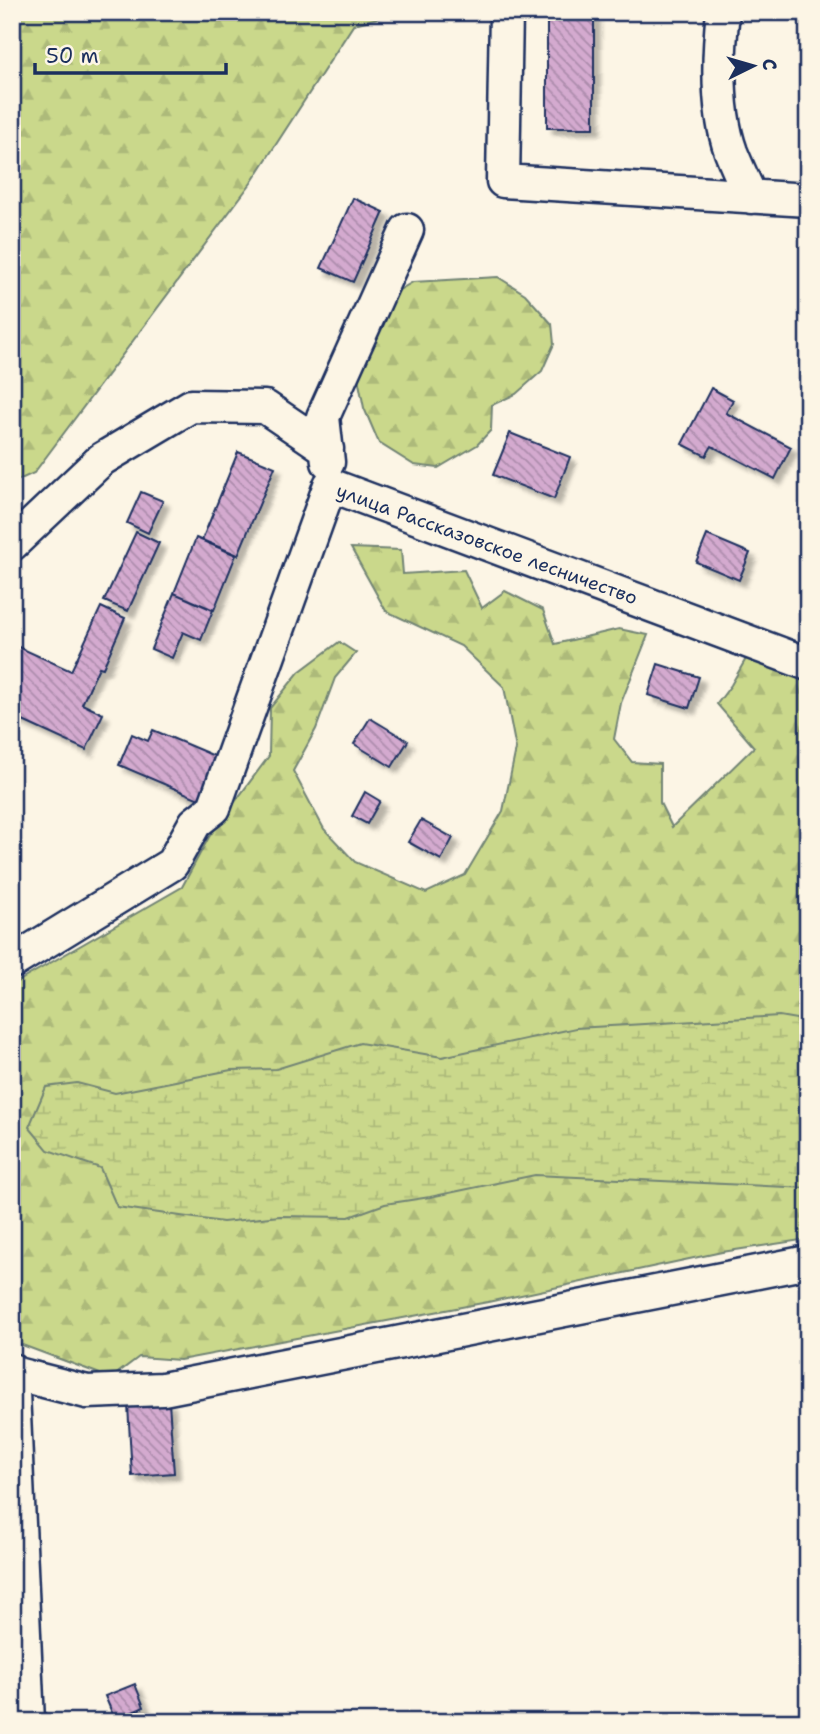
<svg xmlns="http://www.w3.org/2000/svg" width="820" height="1734" viewBox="0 0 820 1734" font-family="'Shantell Sans',sans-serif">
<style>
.forest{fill:url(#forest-firs);stroke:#728474;stroke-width:2}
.wetland{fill:url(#wetland-marsh);stroke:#728474;stroke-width:2}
.building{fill:url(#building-back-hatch);stroke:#1b2f5e;stroke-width:2;filter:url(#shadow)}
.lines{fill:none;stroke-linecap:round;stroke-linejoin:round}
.minor-casing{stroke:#1b2f5e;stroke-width:37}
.minor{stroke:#fcf5e5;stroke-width:32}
.labels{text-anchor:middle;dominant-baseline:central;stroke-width:6;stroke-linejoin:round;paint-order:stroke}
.street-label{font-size:19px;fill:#1b2f5e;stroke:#fcf5e5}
</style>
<defs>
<pattern id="forest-firs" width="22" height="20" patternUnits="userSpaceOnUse" patternTransform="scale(1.75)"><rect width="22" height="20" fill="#cad88b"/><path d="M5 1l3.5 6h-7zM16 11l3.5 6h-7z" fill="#adba7a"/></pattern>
<pattern id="wetland-marsh" width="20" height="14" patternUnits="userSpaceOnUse" patternTransform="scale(1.75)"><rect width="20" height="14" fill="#cad88b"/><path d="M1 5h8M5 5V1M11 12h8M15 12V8" fill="none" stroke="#adba7a"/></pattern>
<pattern id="building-back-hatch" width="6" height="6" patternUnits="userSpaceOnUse" patternTransform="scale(1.75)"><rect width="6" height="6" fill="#d4aacf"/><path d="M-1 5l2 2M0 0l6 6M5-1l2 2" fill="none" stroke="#ab8bab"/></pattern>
<filter id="shadow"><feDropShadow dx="6" dy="6" stdDeviation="2" flood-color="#0004"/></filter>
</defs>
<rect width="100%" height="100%" fill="#fcf5e5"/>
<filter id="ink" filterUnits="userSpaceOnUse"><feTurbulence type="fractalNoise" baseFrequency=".0143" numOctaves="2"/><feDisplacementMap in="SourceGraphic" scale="14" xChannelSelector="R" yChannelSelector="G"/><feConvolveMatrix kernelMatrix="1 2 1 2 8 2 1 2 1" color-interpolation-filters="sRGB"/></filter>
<g filter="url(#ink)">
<path class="forest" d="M12 12H403L354 24 251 183 34 473 12 483Z
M498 277 525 294 552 324 554 344 542 371 516 394 492 405 491 430 477 445 438 468 414 465 379 443 364 408 356 368 384 299 413 282Z
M351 548 401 550 403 574 464 570 482 608 505 591 543 610 555 644 619 629 648 635 621 703 614 739 632 762 660 764V803L672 827 754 747 717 704 731 685 747 657 808 673V1239L722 1252 488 1302 180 1360 139 1357 111 1378 14 1342 12 985 182 887 209 837 269 756 270 708 299 672 339 642 356 653 335 678 316 729 293 771 324 829 355 862 426 893 465 875 503 811 516 749 504 687 461 646 386 611Z"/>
<path class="wetland" d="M779 1016 808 1021V1188L535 1175 430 1197 385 1204 349 1217 280 1216 223 1222 117 1207 100 1168 48 1150 29 1127 46 1087 77 1083 115 1093 231 1070 276 1069 360 1043 442 1057 576 1028Z"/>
<path class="building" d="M547 15H594V128H547Z
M353 198 384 212 353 282 321 268Z
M711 388 733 400 726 413 791 447 775 479 712 446 706 456 682 444Z
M510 433 570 457 554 499 493 475Z
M238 452 275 467 238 555 202 540Z
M141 492 163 501 148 533 127 523Z
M136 532 159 543 128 611 104 601Z
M707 535 750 553 739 580 696 562Z
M196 538 236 555 214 610 174 593Z
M174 593 213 610 201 640 183 632 172 658 151 649Z
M101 607 125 618 103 668 99 667 82 704 103 714 86 750 12 716V644L71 671Z
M658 664 699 677 689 708 648 695Z
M370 718 408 741 392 767 354 744Z
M153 730 217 757 199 799 119 765 132 734 148 741Z
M365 792 380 801 367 824 352 816Z
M421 820 453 838 441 860 408 842Z
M169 1402 174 1473 132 1476 128 1405Z
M135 1684 144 1707 115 1720 105 1696Z"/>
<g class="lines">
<g class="minor-casing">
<path id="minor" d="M506 12 503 181 808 200
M723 12C718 56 716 110 731 152 737 167 744 182 751 197
M328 462 323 417 407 230
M12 544 102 459 191 406 265 407 327 449
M12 962 172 864 195 823 214 808 330 485 808 664
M12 1370 28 1722
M13 1373 87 1392 163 1389 808 1262"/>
</g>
<use href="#minor" class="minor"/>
</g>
</g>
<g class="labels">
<g class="street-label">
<text transform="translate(487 544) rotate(20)">улица Рассказовское лесничество</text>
</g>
</g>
<rect width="820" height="1734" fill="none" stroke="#fcf5e5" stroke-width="42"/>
<rect x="21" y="21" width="778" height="1692" fill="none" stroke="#1b2f5e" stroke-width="2.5" filter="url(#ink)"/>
<g transform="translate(753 66) rotate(85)" stroke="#fcf5e5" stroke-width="5" paint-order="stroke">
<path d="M0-5L12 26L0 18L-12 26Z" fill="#1b2f5e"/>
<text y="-10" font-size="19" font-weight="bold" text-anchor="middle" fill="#1b2f5e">С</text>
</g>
<path d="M35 63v10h191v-10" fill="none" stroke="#1b2f5e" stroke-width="3.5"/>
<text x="46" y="63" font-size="21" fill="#1b2f5e" stroke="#fcf5e5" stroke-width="5" paint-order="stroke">50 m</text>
</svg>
